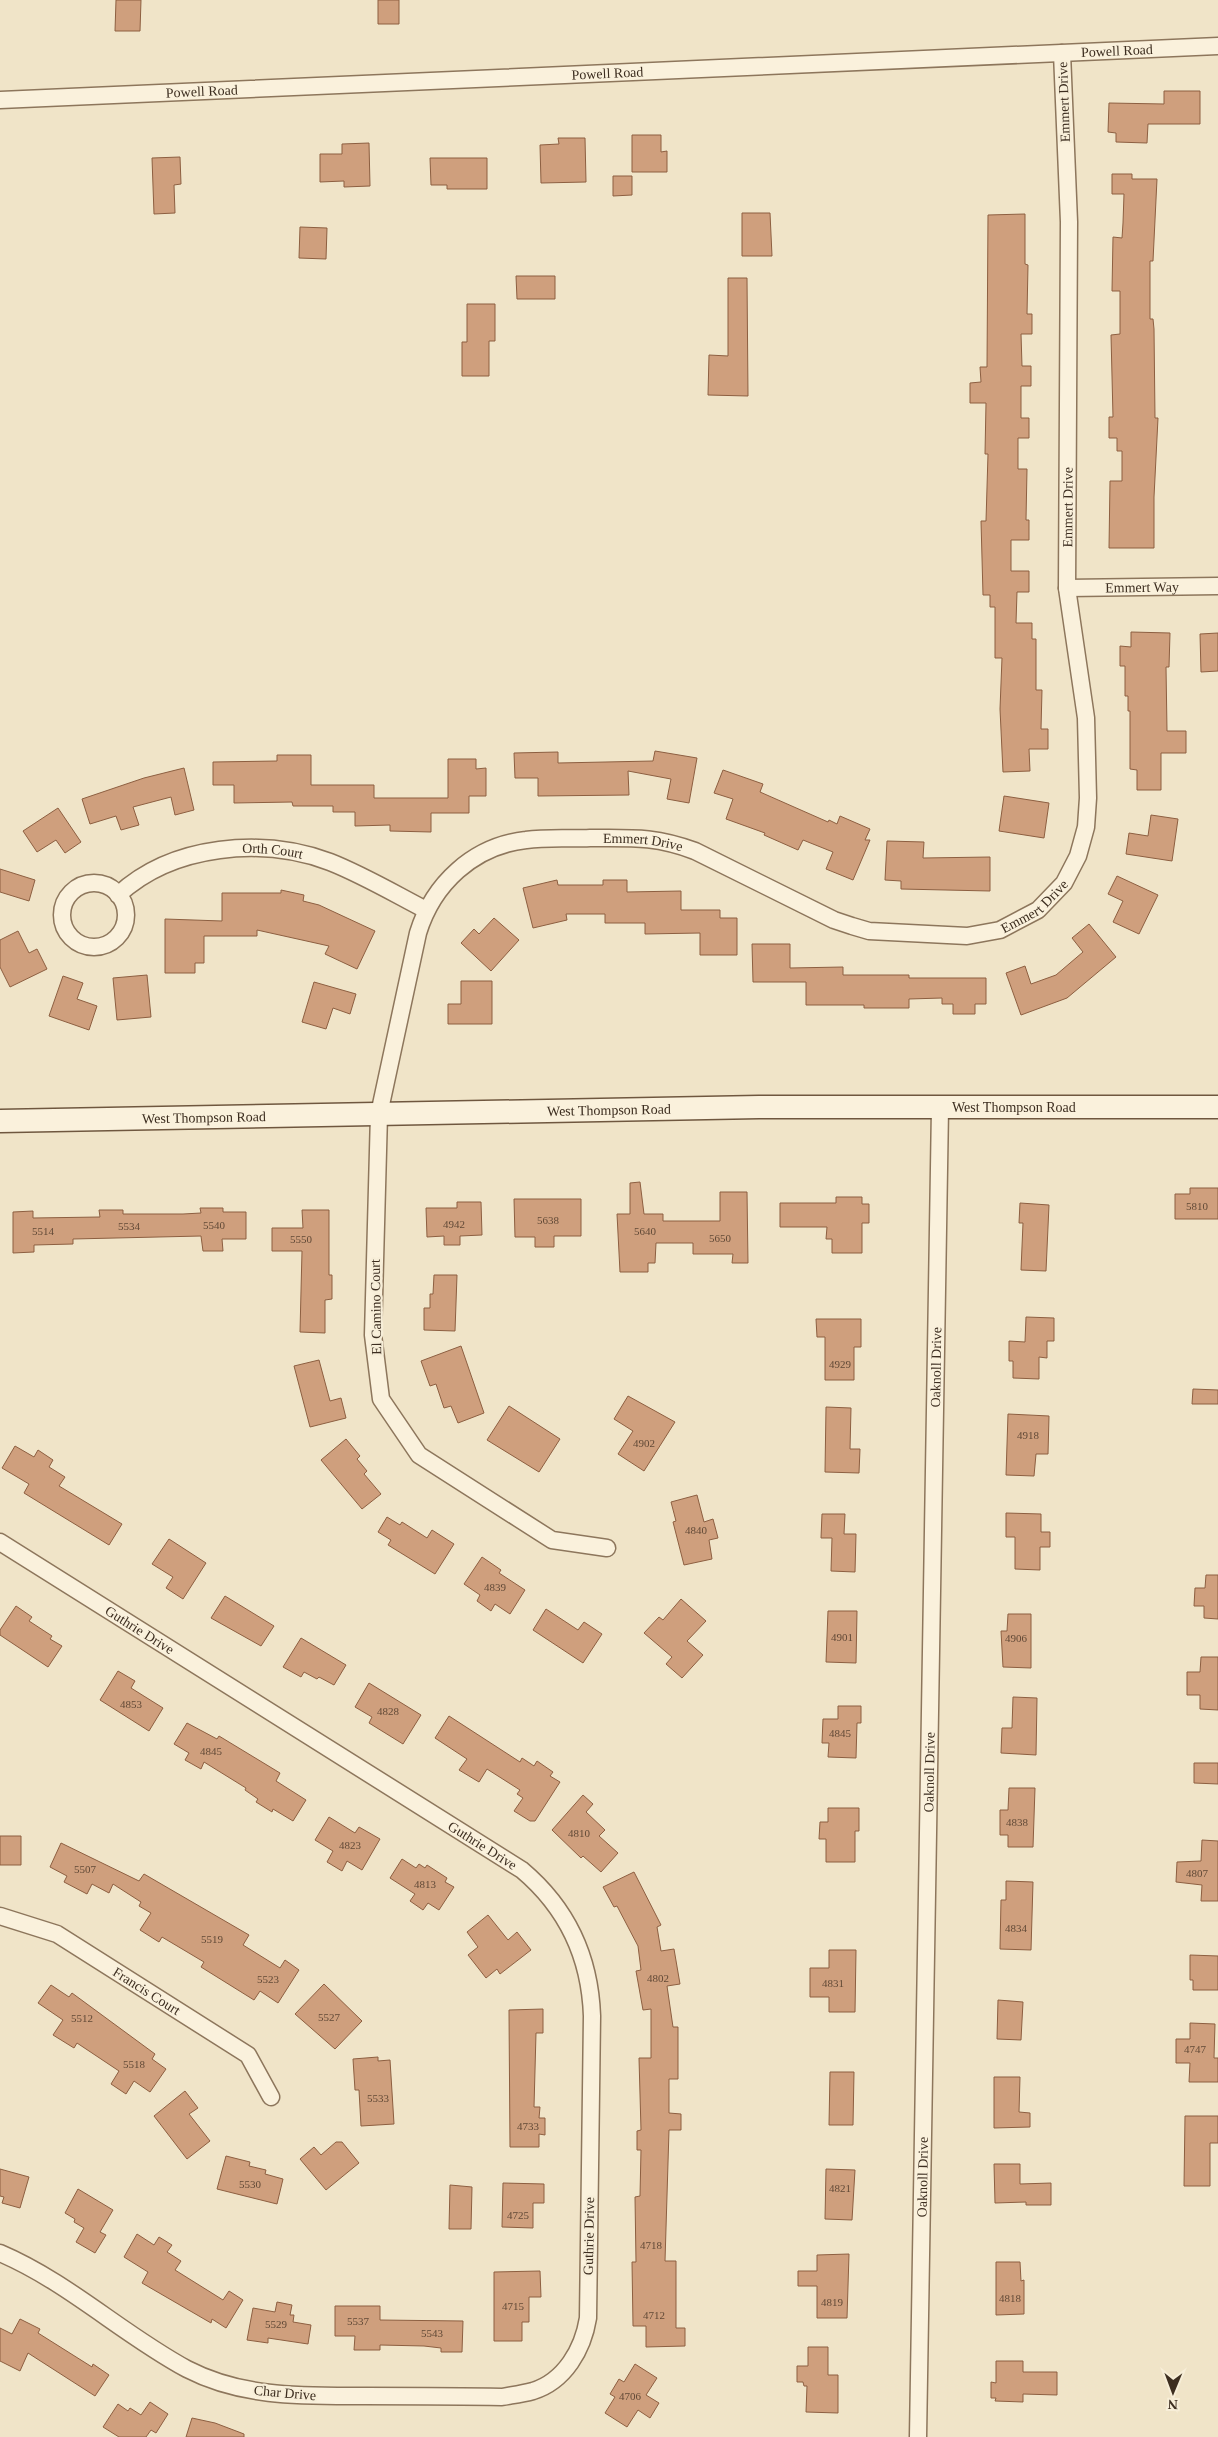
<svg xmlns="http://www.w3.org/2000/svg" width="1218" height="2437" viewBox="0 0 1218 2437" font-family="'Times New Roman',serif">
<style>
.building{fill:#cf9f7d;stroke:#8d5f41}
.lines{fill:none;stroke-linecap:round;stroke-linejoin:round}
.street-casing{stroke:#8d765c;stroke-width:19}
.secondary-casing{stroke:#6f573f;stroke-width:25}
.street{stroke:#faf1dc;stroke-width:16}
.secondary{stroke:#faf1dc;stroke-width:22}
.labels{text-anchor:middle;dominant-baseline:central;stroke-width:4.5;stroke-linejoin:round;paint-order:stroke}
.number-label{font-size:11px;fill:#624a37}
.street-label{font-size:14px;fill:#3d2e20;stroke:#f7eed8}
</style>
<rect width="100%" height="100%" fill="#f0e4c8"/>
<path class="building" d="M116 0H141L140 31H115Z
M378 0H399V24H378Z
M1164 91H1200V124H1148L1147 143 1116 142V133L1108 132 1109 103 1164 104Z
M632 135H661V152L667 151V172H632Z
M558 138H585L586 182 541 183 540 145 559 144Z
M369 143 370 186 344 187V181L320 182V154H342V144Z
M180 157 181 184 174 185 175 213 154 214 152 158Z
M430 158H487V189H447V185H431Z
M1112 174H1132V179H1157L1153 261H1150V319H1153L1154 329 1155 418H1158L1154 497V548H1109L1110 481H1122V451H1117V438H1109V417H1113L1111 335 1120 334V291H1112L1113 237 1122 238 1123 223 1124 194H1112Z
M613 176H632V195L613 196Z
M742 213H770L772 256H742Z
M1025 214V264L1028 265 1027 314H1032V334H1021L1022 366H1031V386H1021V418H1029V438H1018V469H1027L1026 520H1029V540H1011V571H1029V592H1017L1016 623H1032V639H1036V690H1042L1041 729H1048V749H1029L1030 771 1003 772 1000 709 1002 658H995V607H990V595H983L981 521H986L988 454H985L986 403H970V383L981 382 980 367H987L988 215Z
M300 227 327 228 326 259 299 258Z
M516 276H555V299H517Z
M728 278H747L748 396 708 395 709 355 728 356Z
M467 304H495V341H489V376H462V342H467Z
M1131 632 1170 633 1169 667H1166L1167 731H1186V753H1161V790H1137V770L1130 769V711H1128V696H1125V666H1120V646L1131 647Z
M1218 633V671L1201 672 1200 634Z
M655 751 697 758 689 803 667 799 671 779 628 771 629 795 538 796V778H515L514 753 558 752V763L653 761Z
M277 755H311V785H374V798H448V759H476V769L486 768V796H469V813H431V832L390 831V825L355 826V812H333V806H293L292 802 234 803V785H213V762L277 761Z
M184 768 194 810 175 815 171 797 133 807 139 825 121 830 116 816 90 824 82 799 144 778Z
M723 770 763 784 760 792 828 822 829 820 837 824 840 816 870 829 865 840H870L853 880 826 869 833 852 803 840 798 850 764 835 765 833 726 819 733 799 714 793Z
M1004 796 1049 803 1044 838 999 831Z
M58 808 81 842 65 853 56 840 37 852 23 831Z
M1151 815 1178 819 1172 861 1126 854 1129 833 1148 836Z
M887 841 924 842 923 858 990 857V891L901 889V881L885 880Z
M0 869 35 880 29 901 0 892Z
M1117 876 1158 895 1139 934 1113 922 1123 901 1108 894Z
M557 880 558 885H603V880H627V892L681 891V910H720V918H737V955H700V933L645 934V923H605V914H566L567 920 533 928 523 888Z
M281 890 304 895 303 901 319 905 375 931 357 969 325 954 329 946 257 930V936H204V963H195V973H165V919L222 921V893H281Z
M494 918 519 940 491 971 461 943 474 929 479 934Z
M1089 924 1116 957 1067 998 1021 1015 1006 973 1025 966 1031 984 1056 975 1083 952 1072 938Z
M18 931 29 953 37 949 47 969 10 987 0 967V940Z
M752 944H790V968L843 967V975H909V978H986V1004H975V1014H953V1004H942V998L909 999V1008H864V1005H806V982H753Z
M147 975 151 1017 117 1020 113 978Z
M63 976 83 983 77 999 97 1006 89 1030 49 1016Z
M461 981H492V1024H448V1004H461Z
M314 982 356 994 350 1014 333 1008 326 1029 302 1022Z
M640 1182 644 1214H663V1221H720V1192H747L748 1263H732L733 1254H693V1243H656L655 1263H648V1272H620L617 1214H630V1183Z
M1190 1188H1218V1219H1175V1194H1190Z
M836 1197H862V1204H869V1223H862V1253H832V1239H826L827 1227H780V1203H836Z
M514 1199H581V1236H554V1247H535V1237H515Z
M457 1202H481L482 1235 460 1236V1245H444V1236L427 1237 426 1208H457Z
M1020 1203 1049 1205 1046 1271 1021 1270 1023 1223H1019Z
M200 1208H223V1212H246V1239H222L223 1251H203L201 1236 73 1239V1244L34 1245V1252L13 1253V1212L33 1211V1218L100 1217 99 1210H123V1214H183L201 1213Z
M302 1210H329V1275H332V1299L325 1300V1333L300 1332 302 1251H272V1228H303Z
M434 1275H457L455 1331 424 1330V1308H430V1294H433Z
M1026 1317 1054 1318V1341H1047V1358L1039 1357V1379L1013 1378V1361H1009V1341L1025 1342Z
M816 1319H861V1347H854V1380H825V1337H817Z
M461 1346 484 1413 458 1423 451 1406 444 1408 436 1384 430 1386 421 1361Z
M319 1360 330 1401 341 1398 346 1418 310 1427 294 1366Z
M1193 1389 1218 1390V1404H1192Z
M628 1396 675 1422 644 1471 618 1454 633 1431 614 1419Z
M509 1406 560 1439 539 1472 487 1440Z
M826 1407 851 1408 850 1449H860L859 1473 825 1472Z
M1008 1414 1049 1416 1048 1454H1036L1034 1476 1006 1475Z
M346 1439 360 1456 357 1459 367 1471 364 1474 381 1494 362 1509 321 1460Z
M15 1446 34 1457 38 1450 53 1460 49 1467 65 1477 59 1486 122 1524 109 1545 24 1493 29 1484 2 1468Z
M697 1495 704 1522 713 1519 718 1538 709 1540 712 1559 684 1565 673 1522 676 1521 671 1502Z
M1006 1513 1041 1514V1532H1050V1547H1040V1570L1015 1569V1537H1006Z
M822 1514H845L844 1534H856L855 1572 831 1571 832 1538H821Z
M387 1517 400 1525 402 1522 427 1538 432 1530 454 1544 435 1574 388 1545 391 1540 378 1532Z
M169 1539 206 1563 183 1599 166 1588 173 1577 152 1564Z
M482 1557 501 1570 499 1573 525 1590 510 1614 495 1604 491 1611 477 1601 480 1595 464 1584Z
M1206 1575H1218V1619L1204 1618V1606H1194L1195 1588H1205Z
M225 1596 274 1626 261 1646 211 1618Z
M681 1599 706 1621 687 1641 703 1655 682 1678 666 1664 672 1657 644 1633 659 1617 663 1620Z
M16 1606 32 1617 29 1621 52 1636 50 1639 62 1646 48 1667 0 1635V1630Z
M546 1609 578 1630 584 1622 602 1634 583 1663 533 1630Z
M828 1611H857L856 1663 826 1662Z
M1008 1614H1031V1668L1003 1667 1001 1631H1007Z
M301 1638 346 1665 334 1685 319 1677 317 1679 304 1672 301 1677 283 1667Z
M1201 1657H1218V1710L1200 1709V1695H1187V1672H1200Z
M118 1671 135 1681 131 1688 163 1708 149 1731 100 1700Z
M369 1683 421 1715 403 1744 369 1723 372 1717 355 1707Z
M1013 1697 1037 1698 1036 1755 1001 1753 1002 1728H1012Z
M838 1706H861V1723H857L856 1758 828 1757 829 1743H822L823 1719H838Z
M449 1716 520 1762 522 1758 534 1766 537 1761 553 1772 550 1776 560 1782 535 1821H530L514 1811 523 1798 517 1794 520 1790 487 1769 479 1782 459 1770 467 1759 435 1738Z
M187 1723 217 1739 219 1736 280 1773 276 1781 306 1800 293 1821 273 1809 272 1812 256 1802 258 1799 245 1790 246 1788 204 1762 201 1769 185 1760 189 1753 174 1744Z
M1194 1763H1218V1784L1194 1783Z
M1009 1788H1035L1033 1847H1008V1835H1000V1810H1008Z
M583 1795 593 1804 586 1812 605 1830 599 1836 618 1853 601 1872 583 1856 581 1858 552 1830Z
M828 1808H859V1831H855V1862H826V1839H819L820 1822H828Z
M329 1817 355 1833 359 1827 380 1839 362 1870 347 1861 342 1871 327 1862 333 1851 315 1840Z
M0 1836H21V1865H0Z
M1202 1840 1218 1841V1901H1201L1202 1885 1176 1882 1177 1862 1201 1861Z
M61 1843 139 1881 144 1874 249 1935 243 1945 280 1968 285 1960 299 1970 278 2003 260 1991 254 2000 201 1967 204 1962 162 1937 159 1942 140 1930 151 1913 139 1906 141 1902 113 1884 109 1893 92 1884 87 1894 64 1882 67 1876 50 1867Z
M402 1859 416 1868 419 1864 425 1868 427 1865 447 1878 445 1882 454 1887 439 1910 428 1903 423 1910 410 1901 415 1894 390 1878Z
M634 1872 661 1925 657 1927 661 1951 674 1949 680 1984 667 1986 673 2027H678V2079H669V2113L681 2114V2130H669L665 2261H676V2328H685V2346L646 2347V2326H633L632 2262H636L635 2197 640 2196 641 2150H637V2131L641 2130 639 2058H651V2009L643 2010 636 1971 641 1970 638 1946 617 1906 614 1907 603 1887Z
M1006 1881 1033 1882 1031 1950 1000 1949 1001 1900H1006Z
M488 1915 508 1940 517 1932 531 1950 500 1974 497 1969 486 1978 468 1955 478 1947 467 1932Z
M829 1950H856L855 2012H829V1997H810V1968H829Z
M1190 1955 1218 1956V1990H1193V1980H1190Z
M324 1984 362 2021 335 2049 295 2014Z
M51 1985 69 1997 72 1993 155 2054 152 2059 166 2069 150 2092 134 2081 126 2094 111 2084 119 2071 77 2043 74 2048 53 2035 63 2020 38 2003Z
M998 2000 1023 2002 1021 2040 997 2039Z
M543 2009V2033H536L534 2107H540L539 2118H545V2135L539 2134V2147H510L509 2010Z
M1190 2023 1215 2024 1214 2058H1218V2082H1189L1190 2063H1176V2039H1190Z
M378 2057V2061L390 2060 394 2124 361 2126 359 2090H355L353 2059Z
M830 2072H854L853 2125H829Z
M994 2077H1020L1019 2112 1030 2113V2127L994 2128Z
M185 2091 198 2108 189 2114 210 2141 187 2159 154 2116Z
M1185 2116H1218V2143H1210V2186H1184Z
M336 2142H342L359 2163 326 2190 300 2159 314 2147 321 2155Z
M226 2156 250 2162 249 2166 266 2170 265 2174 283 2179 277 2204 217 2189Z
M994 2164H1020V2184L1051 2183V2205H1026V2202L995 2203Z
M0 2169 29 2177 20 2208 2 2203 4 2197 0 2196Z
M826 2169 855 2170 852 2220 825 2219Z
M503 2183 544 2184V2203H533V2228L502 2227Z
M450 2185 472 2187 471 2229H449Z
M78 2189 113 2210 100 2232 106 2235 95 2253 76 2242 84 2228 74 2222 75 2219 65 2213Z
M137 2234 154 2245 159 2237 172 2245 167 2252 181 2261 175 2270 223 2300 229 2291 243 2300 226 2328 212 2319 211 2323 142 2283 148 2272 124 2257Z
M849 2254 847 2318H817V2286H798V2271H817V2255Z
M996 2262H1020L1021 2281 1024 2280V2314L996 2315Z
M540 2271 541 2297H529V2322H522V2341H494V2272Z
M277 2302 292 2305 290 2315H294L293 2322 311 2325 308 2344 268 2338V2343L247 2340 253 2308 275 2312Z
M335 2306H380V2320L463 2321 462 2352H441V2348L424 2346 380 2345V2350H354L355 2336H335Z
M20 2319 40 2329 38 2333 92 2367 93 2364 109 2375 95 2396 28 2353 20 2371 0 2361V2328L12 2334Z
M808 2347H828V2375H838V2413L806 2412 807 2386H804L803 2382H797V2366H808Z
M996 2361H1023V2372H1057V2395L1023 2394V2402L995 2401 996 2398H991V2382L996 2383Z
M635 2364 657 2378 646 2395 659 2403 650 2418 638 2410 627 2427 605 2413 615 2397 610 2394 619 2379 624 2382Z
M150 2402 168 2414 156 2433 151 2430 146 2437H119L103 2427 118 2404 128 2411 130 2408 141 2415Z
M192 2418 215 2423 244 2434V2437H186Z"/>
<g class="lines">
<g class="street-casing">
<g id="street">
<path id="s1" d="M0 100 1218 46"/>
<path id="s2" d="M1067 588 1218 586"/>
<circle cx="94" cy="915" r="32"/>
<path id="s3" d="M118 895C173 844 263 837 330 862 363 875 395 894 426 910"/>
<path id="s4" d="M0 1542 522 1870C567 1908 590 1957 592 2016L588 2318C583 2349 565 2381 533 2391 522 2394 513 2395 502 2397 457 2396 411 2396 365 2396 304 2396 243 2398 187 2369 122 2334 68 2282 0 2253"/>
<path id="s5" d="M607 1548 552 1540 419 1455 381 1399 373 1335 379 1114 418 933C433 884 473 846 526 840 547 837 569 839 590 838 631 838 655 836 695 851L834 920 852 926 869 931 967 936 1000 930 1038 910 1064 883 1078 856 1086 827 1088 798 1086 718 1067 588 1069 222 1062 53"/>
<path id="s6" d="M0 1916 57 1934 248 2055 271 2097"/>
<path id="s7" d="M918 2437 940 1108"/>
</g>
</g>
<g class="secondary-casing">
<g id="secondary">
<path id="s8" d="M0 1121 759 1107H1218"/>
</g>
</g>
<use href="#street" class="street"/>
<use href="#secondary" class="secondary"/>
</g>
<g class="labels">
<g class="number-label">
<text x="1197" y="1206">5810</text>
<text x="548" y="1220">5638</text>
<text x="454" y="1224">4942</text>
<text x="214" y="1225">5540</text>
<text x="129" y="1226">5534</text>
<text x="43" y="1231">5514</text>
<text x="645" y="1231">5640</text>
<text x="720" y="1238">5650</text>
<text x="301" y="1239">5550</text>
<text x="840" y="1364">4929</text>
<text x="1028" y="1435">4918</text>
<text x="644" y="1443">4902</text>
<text x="696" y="1530">4840</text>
<text x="495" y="1587">4839</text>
<text x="842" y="1637">4901</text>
<text x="1016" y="1638">4906</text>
<text x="131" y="1704">4853</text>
<text x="388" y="1711">4828</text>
<text x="840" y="1733">4845</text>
<text x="211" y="1751">4845</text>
<text x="1017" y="1822">4838</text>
<text x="579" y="1833">4810</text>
<text x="350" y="1845">4823</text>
<text x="85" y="1869">5507</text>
<text x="1197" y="1873">4807</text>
<text x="425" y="1884">4813</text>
<text x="1016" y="1928">4834</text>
<text x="212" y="1939">5519</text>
<text x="658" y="1978">4802</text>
<text x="268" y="1979">5523</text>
<text x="833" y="1983">4831</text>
<text x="329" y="2017">5527</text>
<text x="82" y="2018">5512</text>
<text x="1195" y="2049">4747</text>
<text x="134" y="2064">5518</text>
<text x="378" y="2098">5533</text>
<text x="528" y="2126">4733</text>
<text x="250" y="2184">5530</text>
<text x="840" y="2188">4821</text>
<text x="518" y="2215">4725</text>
<text x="651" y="2245">4718</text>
<text x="1010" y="2298">4818</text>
<text x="832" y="2302">4819</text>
<text x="513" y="2306">4715</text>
<text x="654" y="2315">4712</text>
<text x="358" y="2321">5537</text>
<text x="276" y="2324">5529</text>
<text x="432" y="2333">5543</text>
<text x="630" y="2396">4706</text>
</g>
<g class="street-label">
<text stroke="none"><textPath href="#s1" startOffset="1118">Powell Road</textPath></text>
<text stroke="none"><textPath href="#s1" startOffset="608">Powell Road</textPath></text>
<text stroke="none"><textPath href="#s1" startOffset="202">Powell Road</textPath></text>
<text transform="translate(1064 102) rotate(-92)">Emmert Drive</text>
<text stroke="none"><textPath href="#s5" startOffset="1859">Emmert Drive</textPath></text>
<text stroke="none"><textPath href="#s2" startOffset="75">Emmert Way</textPath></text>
<text stroke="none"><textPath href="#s5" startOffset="1020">Emmert Drive</textPath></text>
<text stroke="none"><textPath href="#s3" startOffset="166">Orth Court</textPath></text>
<text stroke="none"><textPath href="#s5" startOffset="1439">Emmert Drive</textPath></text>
<text stroke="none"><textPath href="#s8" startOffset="1014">West Thompson Road</textPath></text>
<text stroke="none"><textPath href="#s8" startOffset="609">West Thompson Road</textPath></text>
<text stroke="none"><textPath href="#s8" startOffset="204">West Thompson Road</textPath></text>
<text transform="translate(376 1307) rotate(-91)">El Camino Court</text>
<text stroke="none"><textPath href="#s7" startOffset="1070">Oaknoll Drive</textPath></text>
<text stroke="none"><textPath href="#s4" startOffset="165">Guthrie Drive</textPath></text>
<text stroke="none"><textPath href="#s7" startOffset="665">Oaknoll Drive</textPath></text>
<text stroke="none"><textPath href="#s4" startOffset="570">Guthrie Drive</textPath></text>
<text stroke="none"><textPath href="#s6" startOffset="166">Francis Court</textPath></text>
<text stroke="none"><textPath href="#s7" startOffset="260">Oaknoll Drive</textPath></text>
<text transform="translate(589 2236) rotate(-89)">Guthrie Drive</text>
<text transform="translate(285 2393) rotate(5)">Char Drive</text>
</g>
</g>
<g transform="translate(1173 2392) rotate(181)" stroke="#f7eed8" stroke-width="4" paint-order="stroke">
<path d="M0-4L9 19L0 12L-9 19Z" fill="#3d2e20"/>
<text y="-8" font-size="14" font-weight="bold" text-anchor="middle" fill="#3d2e20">N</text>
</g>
</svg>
